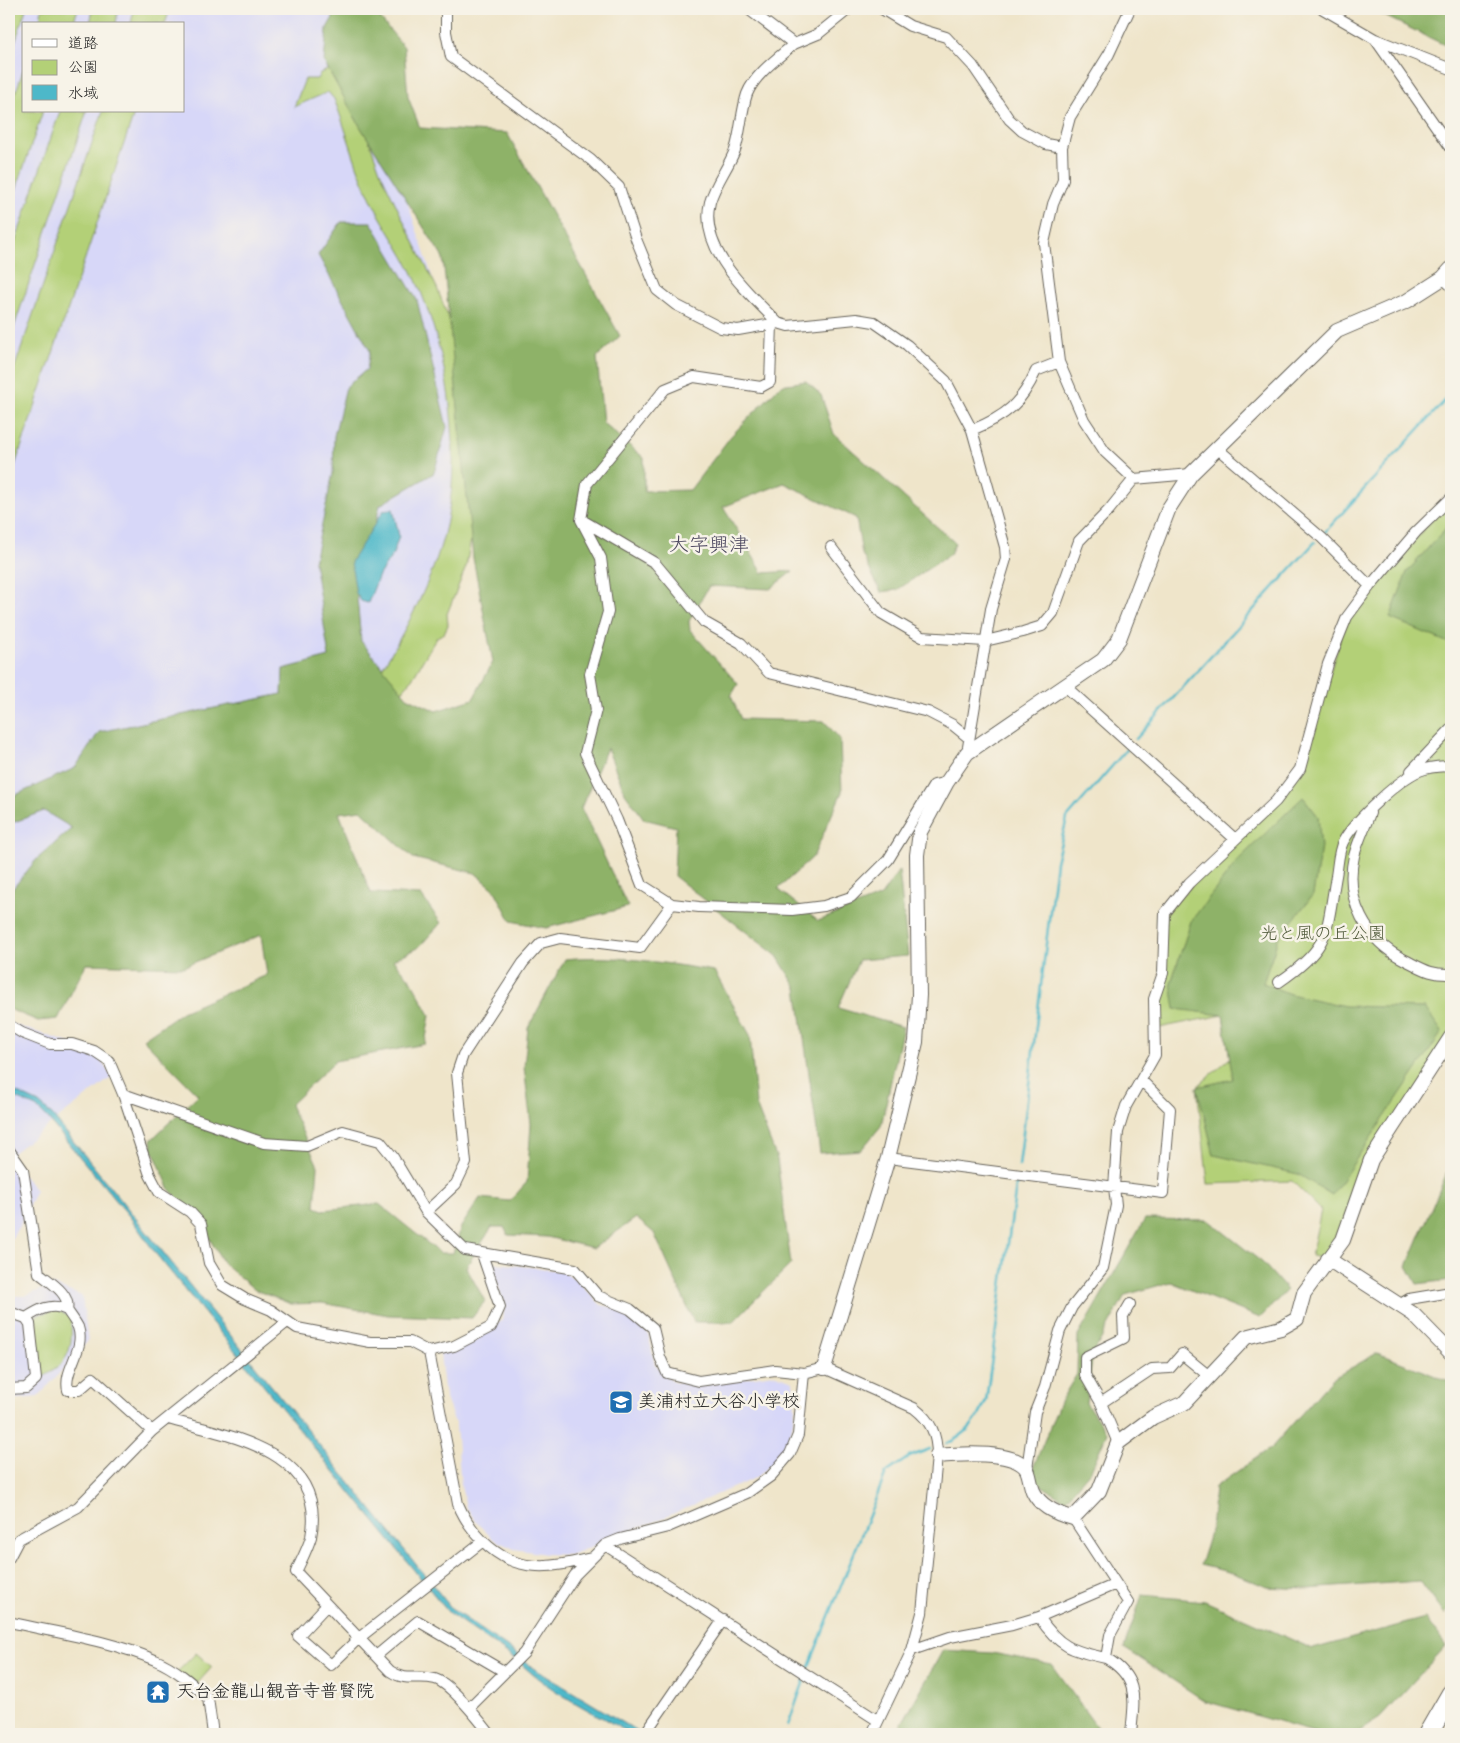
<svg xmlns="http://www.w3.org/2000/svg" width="1460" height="1743" viewBox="0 0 1460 1743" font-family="Mynerve,'Klee One',sans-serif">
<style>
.built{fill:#d7d7f8;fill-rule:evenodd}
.green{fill:#b3d077;stroke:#68764a}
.forest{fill:#8eb268;stroke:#556742}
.water{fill:#4db8c9;stroke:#346a72}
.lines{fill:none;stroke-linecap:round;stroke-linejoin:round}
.stream{stroke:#4db8c9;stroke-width:2.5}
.street-casing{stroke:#666259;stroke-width:12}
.secondary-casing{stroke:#666259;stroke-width:16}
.highway-casing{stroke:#666259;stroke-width:21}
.street{stroke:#fff;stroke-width:10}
.secondary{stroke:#fff;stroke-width:14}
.highway{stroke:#fff;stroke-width:19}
.labels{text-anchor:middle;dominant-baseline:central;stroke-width:5;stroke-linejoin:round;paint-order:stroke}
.park-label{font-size:18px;fill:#515b3c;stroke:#f7f3e8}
.poi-label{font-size:18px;fill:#1c1c1c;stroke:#f7f3e8;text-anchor:start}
.quarter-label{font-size:20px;fill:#4d4860;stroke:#f7f3e8}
</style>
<rect width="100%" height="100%" fill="#f7f3e8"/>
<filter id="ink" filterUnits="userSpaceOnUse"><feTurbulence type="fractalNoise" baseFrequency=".02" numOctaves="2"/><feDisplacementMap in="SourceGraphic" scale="10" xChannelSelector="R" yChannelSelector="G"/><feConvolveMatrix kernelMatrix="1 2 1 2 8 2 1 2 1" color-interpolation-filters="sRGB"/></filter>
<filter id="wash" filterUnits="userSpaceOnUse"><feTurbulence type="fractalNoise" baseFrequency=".0096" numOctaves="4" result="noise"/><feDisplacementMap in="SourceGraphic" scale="20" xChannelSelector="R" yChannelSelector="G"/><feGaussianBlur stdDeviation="1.12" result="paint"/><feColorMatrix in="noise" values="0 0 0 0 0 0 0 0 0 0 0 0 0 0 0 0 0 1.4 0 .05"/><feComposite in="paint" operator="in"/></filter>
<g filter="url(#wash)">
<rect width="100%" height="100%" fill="#efe5ca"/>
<path class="built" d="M9 9H328L341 27 388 144 460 360 466 480 397 677 9 927ZM24 24H184V111H24Z
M9 1023 94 1051 112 1077 9 1156Z
M9 1159 36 1190 22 1221 9 1243Z
M490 1262 561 1271 576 1279 601 1305 621 1309 635 1319 648 1333 655 1365 673 1382 697 1386 773 1374 793 1381 795 1409 791 1433 783 1454 755 1478 649 1524 570 1555 546 1554 514 1549 493 1539 477 1523 466 1507 461 1485 456 1426 445 1396 440 1354 475 1341 502 1320 505 1307Z
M53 1285 82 1296 88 1341 38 1397 9 1400V1296H25Z"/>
<path class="green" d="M13 9H26L9 60V21Z
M42 9H78L73 24H39Z
M93 9H118L116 24H90Z
M134 9H170L165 24H131Z
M335 67 364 126 380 171 407 228 437 288 455 335 479 494 466 567 447 614 448 625 444 633 437 637 410 682 358 744 9 893 370 687C400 641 428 591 443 538 465 458 449 353 415 278 401 247 379 220 366 188 353 159 346 128 334 99L328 92 294 107 305 79H317L320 73Z
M24 68V111H43L9 210V112Z
M60 111H87L9 342V260Z
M103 111H135L9 483V384Z
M1451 498V1037L1371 1160 1328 1259 1311 1256 1321 1210 1292 1181 1208 1184 1197 1087 1230 1058 1223 1015 1154 1029 1163 973 1165 913 1300 770 1347 617Z
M57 1309 71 1318C73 1349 70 1363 41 1378L35 1316Z
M196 1653 212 1667 195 1686 177 1672Z"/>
<path class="forest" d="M338 9H386L379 17 404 47 408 97 420 128 507 133 620 336 597 357 603 423 644 458V491L690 490 731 436 781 385 806 381 821 395 834 434 955 543 950 554 897 590 881 592 862 554 856 518 784 483 723 507 763 573 793 571 770 589 709 586 689 621 690 630 738 684 731 696 741 719 824 721 840 739 842 792 813 857 778 889 818 921 881 896 899 870 908 956 859 960 838 1008 903 1027 881 1126 861 1150 820 1153 797 988 777 956 674 876 676 827 644 819 625 793 607 748 581 808 628 907 546 928 511 921 494 889 475 873 413 858 361 810 339 813 371 893 421 895 441 923 419 947 393 960 411 980 430 1015 425 1044 335 1061 290 1105 318 1166 315 1207 323 1210 379 1204 440 1253H453L461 1227 480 1198 510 1201 527 1182 531 1124 524 1067 528 1028 565 959C614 954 666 963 714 971L750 1035 756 1105 777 1159 791 1264 733 1322H694L654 1233 636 1218 594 1248 547 1237 508 1235 504 1227H492L466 1267 485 1301 472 1318 388 1315 322 1303 291 1304 255 1290 224 1264 201 1224 170 1190 152 1148 151 1140 198 1095 143 1039 182 1012 267 975 261 935 183 967 86 964 58 1019 38 1021 9 1009V893L36 860 72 828 44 811 9 824V798L75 768 99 732 282 694 283 669 329 657 314 561 333 473 334 436 346 387 367 369 370 351 318 255 341 222H371L417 300 447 427 434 473 380 505 357 597 361 641 407 697 436 711 473 699 493 662 473 558 443 258 361 128 324 62 327 28Z
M1370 9H1451V48Z
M1451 522V644L1390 618 1407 572Z
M1303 797 1318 816 1321 847 1313 895 1278 939 1263 983 1290 994 1345 1006 1425 1008 1442 1032 1332 1195 1298 1174 1214 1155 1197 1087 1233 1079 1223 1015 1175 1009 1171 983 1191 921 1239 859Z
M1451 1163V1280L1417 1284 1407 1266Z
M1145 1219 1208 1220 1263 1263 1287 1290 1260 1318 1171 1282 1125 1295 1093 1354 1086 1403 1107 1433 1091 1470 1065 1500 1029 1478 1060 1402 1077 1374 1078 1336Z
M1377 1353 1448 1381 1451 1379V1604L1445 1615 1420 1581 1306 1589 1267 1587 1233 1573 1200 1565 1211 1530 1215 1487 1272 1447 1332 1379Z
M1142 1595 1205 1601 1313 1649 1425 1618 1446 1646 1380 1718 1355 1734H1320L1205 1701 1124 1648Z
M943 1650 992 1653 1051 1664 1101 1733 896 1734Z"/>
<path class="water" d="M393 509 399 536 393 554 379 575 368 603 361 601 356 593 351 562 383 511Z
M9 1089 39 1103 52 1115 453 1610 523 1658 533 1668 642 1734H631C594 1712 550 1693 519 1662L449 1613 156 1254 130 1217 48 1119 36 1107 9 1095Z"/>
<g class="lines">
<path class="stream" d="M1325 532 1451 394
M1136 739 1315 542
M1019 1166 1056 862 1067 818 1127 749
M946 1444C967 1435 977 1421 986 1401L1017 1179
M807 1671 886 1473 909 1457 930 1449
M788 1725 805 1678"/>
</g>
</g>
<g filter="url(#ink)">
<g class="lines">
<g class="street-casing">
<path id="street" d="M446 9V32L451 57 591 160 619 187 636 239 657 290 676 305 721 328 738 330 778 323
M748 9 794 44 818 34 849 9
M882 9 910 26 946 37 973 66 1009 119 1022 131 1046 144 1062 147
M1130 9 1109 54 1070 117 1062 147 1063 180 1053 204 1044 243 1059 362 1084 420 1105 452 1134 479 1191 474
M1323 9 1375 39 1451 148
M1375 39 1451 69
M794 44C778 58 755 74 747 94 741 112 741 132 735 150 728 168 715 184 710 202 698 250 749 293 778 323L788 326 856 319 874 322 907 345 946 381 972 430 1005 547 1006 559 991 609 967 753
M1443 278 1451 286
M772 324 770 382 761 387 694 377 665 389 587 484 581 520 601 558 608 612 590 674 596 710 585 753 617 820 642 885 672 904 699 907 792 910 824 906 851 897 888 860 934 785 947 782
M972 430C1006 416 1021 404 1036 371L1059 362
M1218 449 1322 538 1370 586
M582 520 655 563 704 622 741 643 769 673 928 712 953 725 969 738
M831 547 881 613 922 637 985 641 1023 632 1042 626 1053 613 1079 541 1109 510 1134 479
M1065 686 1235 839
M1411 771 1451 729
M1370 813C1365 827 1358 841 1354 856 1344 899 1366 941 1405 960 1423 969 1431 975 1451 974
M1279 982C1331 947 1326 933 1336 876 1338 866 1338 852 1343 842 1353 822 1403 774 1425 769 1433 767 1443 766 1451 766
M9 1025 22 1033 50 1044H72L94 1051 109 1061 123 1094 150 1175 159 1192 190 1212 201 1224 209 1263 222 1285 245 1299 271 1310 297 1328 370 1342H410L429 1352 454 1346 491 1327 500 1307 482 1254
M123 1094 264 1143 307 1146 343 1131 380 1141 393 1157 426 1212 465 1250 575 1269 598 1296 630 1309 653 1328 660 1357 667 1373 699 1381 775 1370 804 1373 824 1368 914 1408C931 1421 937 1434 937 1456L922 1613 912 1650 872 1734
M9 1150 23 1170 39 1273C50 1282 71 1294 67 1310 70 1315 75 1321 78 1327 86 1350 63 1369 68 1390H79L93 1378 152 1431
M888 1158 1163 1193 1170 1109 1142 1081
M426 1212 456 1184 466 1163 457 1073 463 1055 523 963 541 943 560 938 640 948 672 904
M1399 1305 1409 1299 1451 1292
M9 1312 26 1318 30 1324 36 1379 26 1388 9 1389
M26 1318C38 1310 52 1302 67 1310
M429 1352 458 1504C472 1536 500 1565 537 1566 555 1567 574 1562 591 1558
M1101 1403 1085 1375V1357L1124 1338 1123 1316 1130 1304
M168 1419C228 1436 328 1450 311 1537 308 1548 301 1561 296 1572L390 1671C408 1683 417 1674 435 1679 450 1683 480 1721 490 1734
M1118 1443 1101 1403 1152 1369 1170 1368 1182 1354 1209 1376
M1027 1469 1035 1412 1045 1387 1060 1331 1072 1307 1103 1268 1116 1205 1114 1187 1118 1132 1126 1106 1155 1055 1154 999 1163 973 1165 913 1189 883 1276 801 1300 769 1328 664 1347 617 1370 586 1416 532 1451 498
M1073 1518 1128 1602 1110 1635 1106 1658C1140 1678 1134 1700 1131 1734
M605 1545 877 1720
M9 1558 19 1539 78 1507 152 1431 287 1322
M327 1605 298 1636 331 1665 359 1638 483 1541
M1039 1617C1059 1647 1072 1651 1106 1658
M9 1622C57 1633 109 1640 155 1660 175 1668 192 1683 208 1698L213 1734
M912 1650 950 1637 1012 1625 1039 1617 1116 1584
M376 1656 418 1621 505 1672
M470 1707 524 1653 575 1575 605 1545 620 1539 668 1527 747 1493 771 1476 790 1454 798 1435 804 1373
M646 1732 723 1620"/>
</g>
<g class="secondary-casing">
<path id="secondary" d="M1328 1259 1413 1314 1451 1353
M824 1368 888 1158 916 1042 919 995 917 855 920 832 947 782 967 753 1103 660 1119 639 1169 508 1191 474 1337 331 1407 301 1443 278 1451 269
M937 1456C958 1454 1012 1450 1026 1468 1030 1474 1030 1484 1033 1491 1040 1507 1057 1514 1073 1518L1099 1491 1118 1443 1153 1417 1184 1403 1246 1337 1281 1328 1297 1319 1304 1293 1343 1240 1371 1160 1451 1037"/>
</g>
<g class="highway-casing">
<path id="highway" d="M1428 1734 1451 1694"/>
</g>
<use href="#street" class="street"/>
<use href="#secondary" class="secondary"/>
<use href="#highway" class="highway"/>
</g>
</g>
<defs>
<g id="school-square" transform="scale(1.25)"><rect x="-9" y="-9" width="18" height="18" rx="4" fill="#1f6fb2" stroke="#f7f3e8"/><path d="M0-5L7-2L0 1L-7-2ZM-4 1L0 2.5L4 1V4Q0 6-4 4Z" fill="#fff"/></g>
<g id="temple-square" transform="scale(1.25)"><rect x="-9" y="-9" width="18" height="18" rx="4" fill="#1f6fb2" stroke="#f7f3e8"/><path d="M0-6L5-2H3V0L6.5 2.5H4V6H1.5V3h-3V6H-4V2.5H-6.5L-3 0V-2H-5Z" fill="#fff"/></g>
</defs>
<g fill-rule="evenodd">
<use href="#school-square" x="621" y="1402"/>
<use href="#temple-square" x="158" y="1692"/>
</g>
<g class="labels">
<g class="park-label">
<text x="1323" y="934">光と風の丘公園</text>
</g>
<g class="poi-label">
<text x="638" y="1402">美浦村立大谷小学校</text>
<text x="176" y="1692">天台金龍山観音寺普賢院</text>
</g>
<g class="quarter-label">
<text x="709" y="545">大字興津</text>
</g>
</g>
<rect width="1460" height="1743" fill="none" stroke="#f7f3e8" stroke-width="30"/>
<rect x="22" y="22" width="162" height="90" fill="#f7f3e8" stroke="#9f9d96"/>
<rect x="32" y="39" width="25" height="8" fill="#ffffff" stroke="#9f9d96"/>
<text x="68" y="48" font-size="15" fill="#1c1c1c">道路</text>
<rect x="32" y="60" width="25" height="15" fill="#b3d077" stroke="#9f9d96"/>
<text x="68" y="72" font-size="15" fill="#1c1c1c">公園</text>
<rect x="32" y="85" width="25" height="15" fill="#4db8c9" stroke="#9f9d96"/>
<text x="68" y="98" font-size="15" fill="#1c1c1c">水域</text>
</svg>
